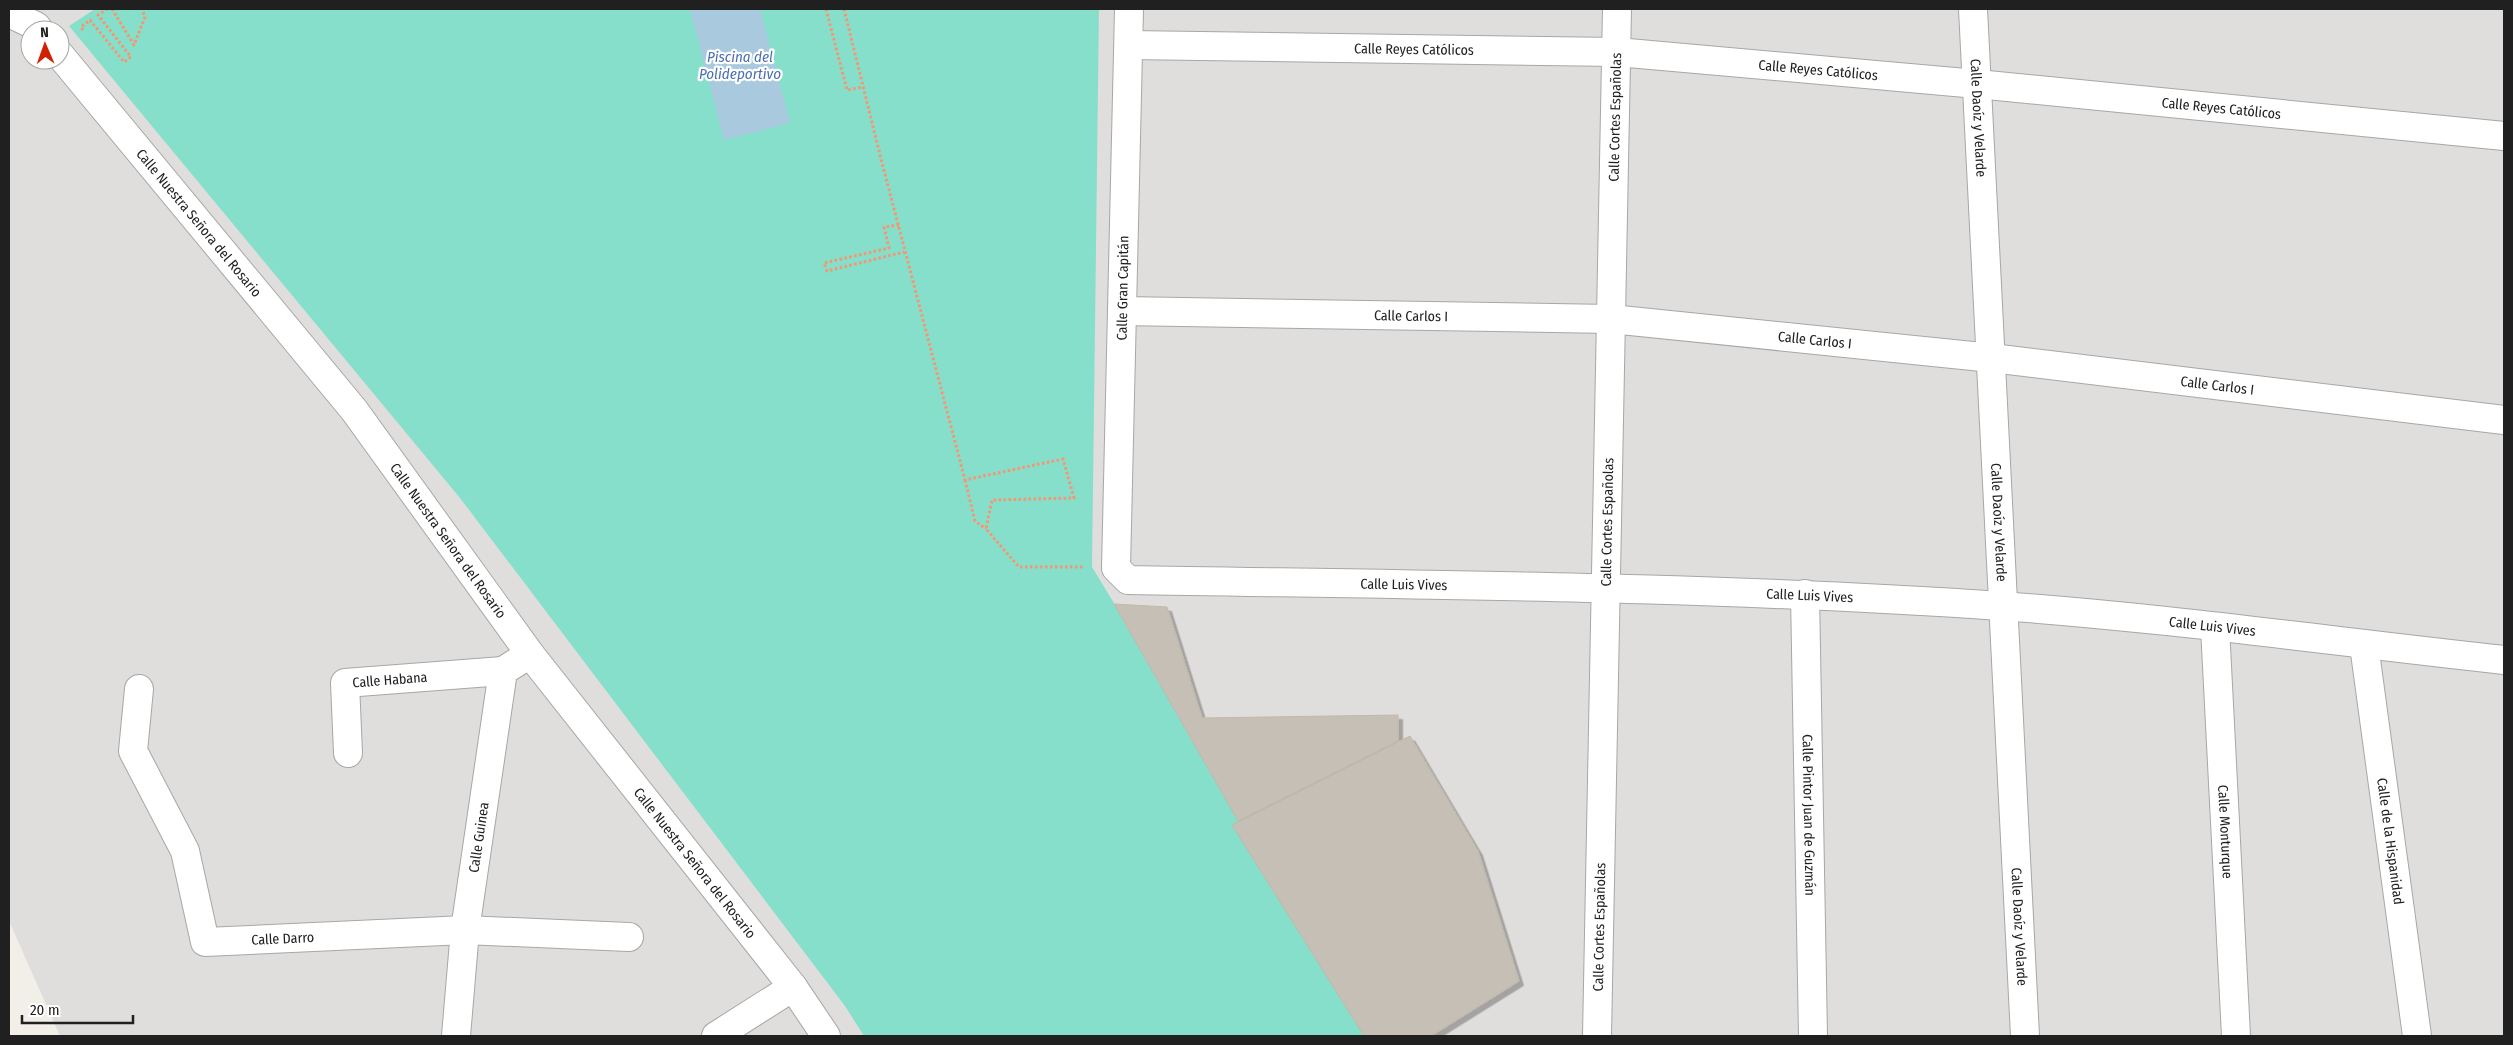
<svg xmlns="http://www.w3.org/2000/svg" width="2513" height="1045" viewBox="0 0 2513 1045" font-family="'Fira Sans Condensed',sans-serif">
<style>
.residential{fill:#dfdedd;fill-rule:evenodd}
.pitch{fill:#86dfcb}
.water{fill:#a8c9de}
.building{fill:#c6bfb6;stroke:#c3b8a9;filter:url(#shadow)}
.lines{fill:none;stroke-linecap:round;stroke-linejoin:round}
.minor-casing{stroke:#a7a7a7;stroke-width:30}
.path{stroke:#fa936f;stroke-width:3;stroke-dasharray:2.5 2.5;stroke-linecap:butt}
.minor{stroke:#fff;stroke-width:28}
.labels{text-anchor:middle;dominant-baseline:central;stroke-width:4.5;stroke-linejoin:round;paint-order:stroke}
.street-label{font-size:14px;fill:#202020;stroke:#fff}
.water-label{font-size:15px;font-style:italic;fill:#4c6fb1;stroke:#fff}
</style>
<defs>
<filter id="shadow"><feDropShadow dx="4.5" dy="4.5" stdDeviation="0" flood-color="#0004"/></filter>
</defs>
<rect width="100%" height="100%" fill="#f1efe7"/>
<path class="residential" d="M9 9H2504V1036H60L9 921ZM30 30H60V60H30Z"/>
<path class="pitch" d="M95 9H1099L1092 567 1241 812 1410 736 1478 851 1519 981 1431 1036H864L845 1006 460 498 69 26Z"/>
<path class="water" d="M690 9H760L790 123 724 140Z"/>
<path class="building" d="M1114 604 1167 607 1202 718 1398 715V741L1238 821Z
M1410 736 1478 851 1519 981 1431 1036H1364L1232 825Z"/>
<g class="lines">
<g class="minor-casing">
<g id="minor">
<path id="s1" d="M1129 9 1116 568 1128 580C1419 585 1710 586 2001 606 2169 618 2337 642 2504 660"/>
<path id="s2" d="M1973 9 2025 1036"/>
<path d="M9 13 36 26 39 30"/>
<path id="s3" d="M1129 45 1617 52 1977 84 2504 136"/>
<path id="s4" d="M60 55 354 410 530 654 793 987 826 1036"/>
<path id="s5" d="M1122 311 1611 319 1992 358 2504 420"/>
<path id="s6" d="M1805 594 1813 1036"/>
<path id="s7" d="M2215 627 2236 1036"/>
<path id="s8" d="M2364 645 2417 1036"/>
<path id="s9" d="M139 689 133 751 185 851 205 942 465 930 629 937"/>
<path id="s10" d="M348 753 345 683 503 671"/>
<path id="s11" d="M456 1036 465 930 503 671 530 654"/>
<path d="M716 1036 793 987"/>
<path id="s12" d="M1597 1036 1617 9"/>
</g>
</g>
<path class="path" d="M112 9 134 45 145 17 142 9
M826 9 847 90 863 87
M844 9 881 159 965 480 1063 459 1074 498 992 500 986 529 1019 567H1084
M83 30 81 27 90 20 124 62 131 57 98 15 107 9
M899 225 884 227 889 248 824 263 827 271 904 252
M965 480 975 521 986 529"/>
<use href="#minor" class="minor"/>
</g>
<g class="labels">
<g class="street-label">
<text stroke="none"><textPath href="#s3" startOffset="285">Calle Reyes Católicos</textPath></text>
<text stroke="none"><textPath href="#s3" startOffset="690">Calle Reyes Católicos</textPath></text>
<text stroke="none"><textPath href="#s3" startOffset="1095">Calle Reyes Católicos</textPath></text>
<text stroke="none"><textPath href="#s12" startOffset="919">Calle Cortes Españolas</textPath></text>
<text stroke="none"><textPath href="#s2" startOffset="109">Calle Daoíz y Velarde</textPath></text>
<text stroke="none"><textPath href="#s4" startOffset="218">Calle Nuestra Señora del Rosario</textPath></text>
<text transform="translate(1123 288) rotate(-89)">Calle Gran Capitán</text>
<text stroke="none"><textPath href="#s5" startOffset="289">Calle Carlos I</textPath></text>
<text stroke="none"><textPath href="#s5" startOffset="694">Calle Carlos I</textPath></text>
<text stroke="none"><textPath href="#s5" startOffset="1099">Calle Carlos I</textPath></text>
<text stroke="none"><textPath href="#s12" startOffset="514">Calle Cortes Españolas</textPath></text>
<text stroke="none"><textPath href="#s2" startOffset="514">Calle Daoíz y Velarde</textPath></text>
<text stroke="none"><textPath href="#s4" startOffset="622">Calle Nuestra Señora del Rosario</textPath></text>
<text stroke="none"><textPath href="#s1" startOffset="852">Calle Luis Vives</textPath></text>
<text stroke="none"><textPath href="#s1" startOffset="1258">Calle Luis Vives</textPath></text>
<text stroke="none"><textPath href="#s1" startOffset="1662">Calle Luis Vives</textPath></text>
<text stroke="none"><textPath href="#s10" startOffset="115">Calle Habana</textPath></text>
<text stroke="none"><textPath href="#s6" startOffset="221">Calle Pintor Juan de Guzmán</textPath></text>
<text stroke="none"><textPath href="#s7" startOffset="205">Calle Monturque</textPath></text>
<text stroke="none"><textPath href="#s11" startOffset="200">Calle Guinea</textPath></text>
<text stroke="none"><textPath href="#s8" startOffset="198">Calle de la Hispanidad</textPath></text>
<text stroke="none"><textPath href="#s4" startOffset="1028">Calle Nuestra Señora del Rosario</textPath></text>
<text stroke="none"><textPath href="#s12" startOffset="109">Calle Cortes Españolas</textPath></text>
<text stroke="none"><textPath href="#s2" startOffset="919">Calle Daoíz y Velarde</textPath></text>
<text stroke="none"><textPath href="#s9" startOffset="346">Calle Darro</textPath></text>
</g>
<g class="water-label">
<text x="740" y="57">Piscina del<tspan x="740" dy="17">Polideportivo</tspan></text>
</g>
</g>
<rect width="2513" height="1045" fill="none" stroke="#202020" stroke-width="20"/>
<g transform="translate(45 45) rotate(358)"><circle r="24" fill="#ffffff" stroke="#a6a6a6"/>
<path d="M0-4L9 19L0 12L-9 19Z" fill="#d12100"/>
<text y="-8" font-size="14" font-weight="bold" text-anchor="middle" fill="#202020">N</text>
</g>
<path d="M22 1015v8h111v-8" fill="none" stroke="#202020" stroke-width="2.5"/>
<text x="30" y="1015" font-size="15" fill="#202020" stroke="#ffffff" stroke-width="4" paint-order="stroke">20 m</text>
</svg>
